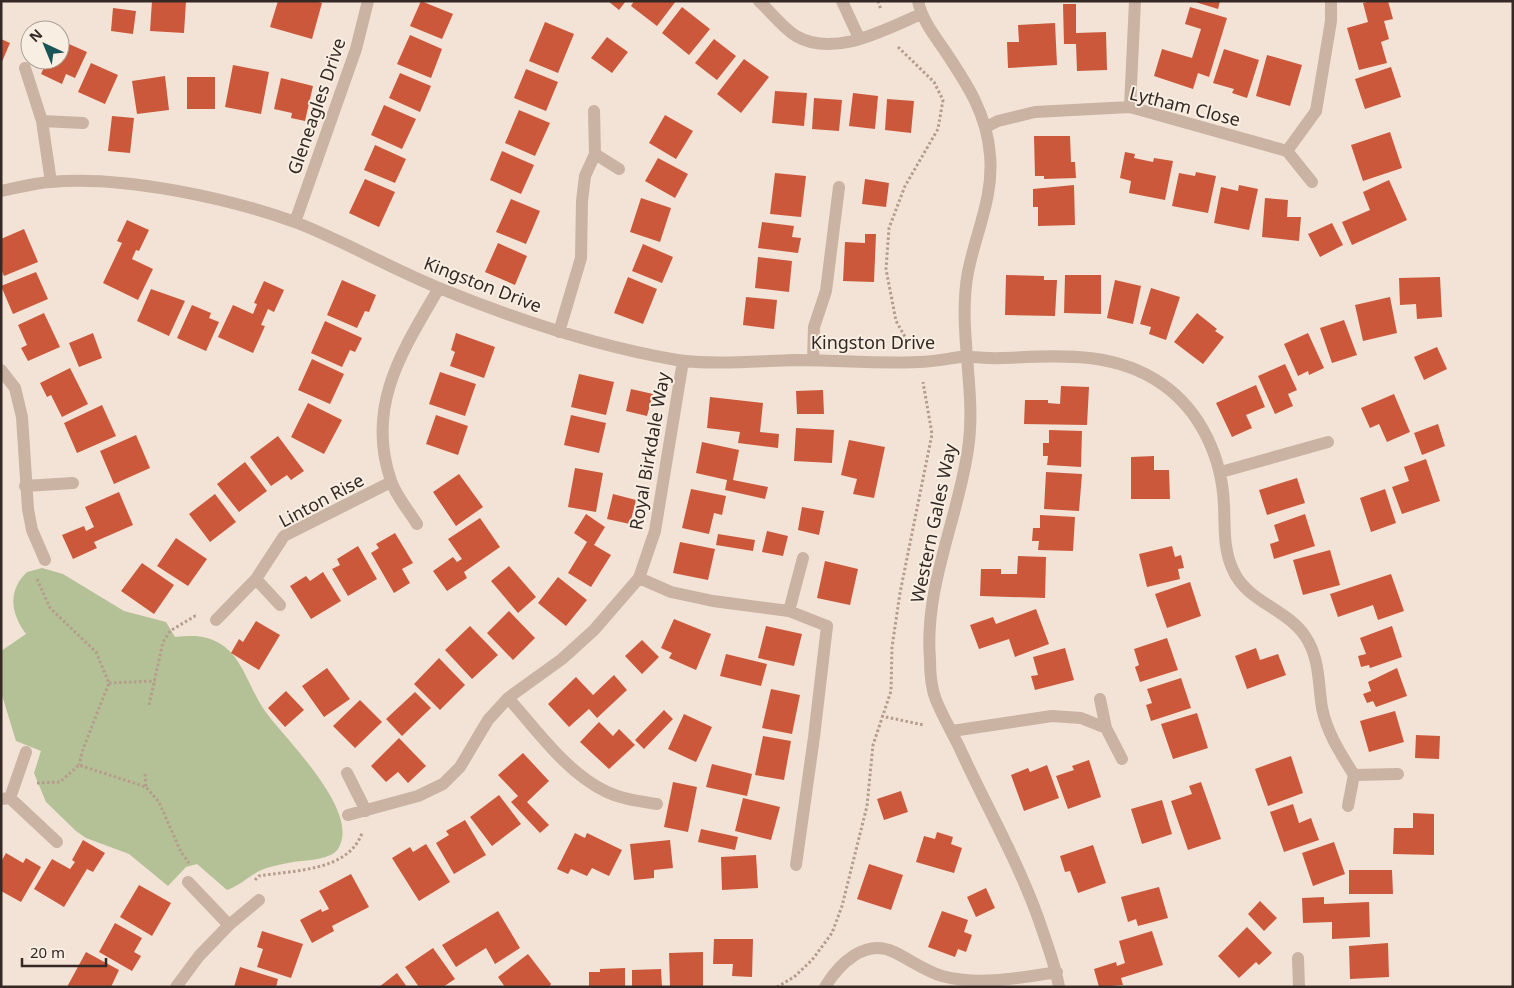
<svg xmlns="http://www.w3.org/2000/svg" width="1514" height="988" viewBox="0 0 1514 988" font-family="'Noto Sans',sans-serif">
<style>
.green{fill:#b4c196}
.building{fill:#cb583b}
.lines{fill:none;stroke-linecap:round;stroke-linejoin:round}
.path{stroke:#b59c8c;stroke-width:3;stroke-dasharray:2.5 2.5;stroke-linecap:butt}
.service{stroke:#cab3a2;stroke-width:12}
.minor{stroke:#cab3a2;stroke-width:12}
.labels{text-anchor:middle;dominant-baseline:central;stroke-width:4;stroke-linejoin:round;paint-order:stroke}
.street-label{font-size:18px;fill:#342925;stroke:#f9eee2}
</style>
<rect width="100%" height="100%" fill="#f2e3d6"/>
<path class="green" d="M42 568 63 574 124 611 166 622 175 637C194 635 209 635 225 647 244 662 251 692 265 711 285 739 362 812 338 849 330 861 301 860 288 863 278 865 268 867 259 871 248 877 239 886 227 890L197 864 186 867 168 886 129 854 86 838 76 831 46 802 34 773 41 751 16 741 1 692V651L26 634C11 614 7 591 27 572Z"/>
<path class="building" d="M152 1H186L184 33 150 31Z
M278 1H315L322 3 312 39 270 27Z
M421 1 453 14 442 39 410 26Z
M608 1H626L619 10Z
M634 1H676L657 26 631 6Z
M1192 1H1220L1218 9Z
M1371 1H1388L1393 19 1384 21 1389 39 1381 42 1387 63 1359 70 1347 28 1368 22 1363 3Z
M1063 4H1076V33L1106 32 1107 70 1077 71 1076 44H1064Z
M682 7 710 29 689 55 662 33Z
M1190 7 1227 18 1209 77 1198 73 1193 89 1154 76 1162 49 1192 58 1201 29 1185 24Z
M113 8 136 11 133 34 111 31Z
M545 22 574 34 558 73 529 61Z
M1055 23 1057 65 1008 68 1007 42H1019L1018 25Z
M30 34V53L23 50Z
M410 35 442 49 431 78 397 64Z
M607 37 628 52 612 73 591 58Z
M1 39 10 43 1 64Z
M714 39 736 56 717 80 695 63Z
M60 40 87 52 75 78 66 74 62 84 41 74 45 65 41 64 42 60H60Z
M1224 49 1259 60 1247 98 1232 93 1234 89 1213 83Z
M1267 55 1302 65 1290 106 1256 96Z
M744 59 769 77 741 113 717 94Z
M91 63 118 75 105 104 78 92Z
M233 65 269 72 261 114 225 107Z
M1391 67 1401 97 1365 109 1355 79Z
M526 69 558 82 546 111 514 98Z
M400 73 431 86 420 112 389 98Z
M165 76 169 110 137 114 132 81Z
M187 77H215V109H187Z
M281 78 313 86 305 121 291 118 292 113 274 109Z
M775 91 807 93 804 126 772 123Z
M853 93 878 96 875 129 849 126Z
M814 98 842 100 839 131 812 129Z
M887 99 914 101 911 133 885 130Z
M384 105 416 119 402 149 371 135Z
M519 110 550 123 535 156 505 143Z
M665 115 693 131 676 159 649 143Z
M112 116 134 118 130 153 108 151Z
M1390 132 1402 168 1363 181 1351 145Z
M1034 136H1070L1071 162H1075L1076 178 1044 179V176H1035Z
M375 145 406 159 395 183 364 170Z
M502 151 534 165 521 194 490 180Z
M1125 152 1135 154 1134 158 1153 162 1154 158 1173 161 1165 200 1129 193 1131 181 1120 178Z
M658 158 688 174 675 198 645 181Z
M1196 172 1216 176 1208 213 1172 206 1179 173 1195 176Z
M775 173 806 176 801 217 770 214Z
M365 179 395 192 379 227 349 213Z
M865 179 889 183 886 207 862 204Z
M1389 180 1407 220 1352 245 1342 222 1370 210 1363 192Z
M1074 185 1075 225 1038 226V207H1033V189Z
M1239 185 1258 189 1249 230 1214 223 1221 187 1238 191Z
M641 198 671 208 660 242 630 232Z
M1265 198 1288 200 1287 217H1301L1299 241 1262 237Z
M511 199 540 211 526 244 496 232Z
M127 220 149 230 139 251 136 250 132 259 153 269 138 300 103 283 122 243 117 241Z
M762 222 794 226 792 237 801 238 798 253 758 248Z
M1332 223 1343 245 1320 257 1308 234Z
M24 229 38 262 4 276 1 269V239Z
M865 234H876L874 282 843 281 845 242 865 243Z
M498 243 527 256 515 285 485 272Z
M643 244 673 257 662 283 632 271Z
M758 257 792 261 789 292 755 288Z
M36 272 48 299 13 314 1 286Z
M1006 275 1044 276V280H1057L1055 316 1005 315Z
M1065 275H1101V314L1064 313Z
M628 277 657 289 643 324 614 313Z
M1440 277 1442 317 1417 319 1416 304 1400 305 1399 278Z
M342 280 376 295 369 312 365 311 357 328 327 315Z
M1115 280 1141 286 1133 324 1107 318Z
M264 281 284 290 274 312 268 309 261 325 265 326 253 353 218 337 233 305 253 314 257 304 254 303Z
M1151 288 1180 297 1166 340 1149 334 1151 327 1140 324Z
M151 289 185 301 169 336 137 321Z
M746 297 777 300 774 329 743 325Z
M1390 297 1397 333 1363 341 1355 305Z
M192 305 211 313 209 318 219 322 206 351 177 338Z
M44 313 60 347 28 361 21 348 27 345 18 325Z
M1197 313 1217 329 1215 331 1224 337 1203 364 1174 342Z
M1344 320 1357 355 1332 363 1320 328Z
M325 321 362 338 355 352 350 350 342 367 311 353Z
M93 333 102 358 79 367 69 343Z
M456 333 495 347 484 378 450 366 455 352 451 350Z
M1308 333 1324 368 1309 375 1308 371 1298 376 1284 344Z
M1437 347 1447 369 1424 380 1414 357Z
M312 359 344 374 330 404 298 390Z
M1285 364 1297 390 1288 394 1293 406 1275 414 1258 376Z
M70 368 88 404 62 417 51 395 47 397 40 383Z
M440 372 476 384 465 416 429 404Z
M579 374 614 382 606 415 571 407Z
M1256 385 1265 407 1246 415 1252 428 1232 437 1216 403Z
M1061 386 1089 387 1087 425 1024 424 1025 400H1048V403L1060 404Z
M631 389 653 394 647 416 626 411Z
M823 390 824 414H797L796 391Z
M1394 394 1410 432 1387 442 1379 424 1370 428 1361 408Z
M710 397 763 403 760 432 779 434 778 448 738 443 740 432 707 428Z
M308 403 342 420 324 454 291 437Z
M102 405 116 436 77 453 64 423Z
M436 415 468 426 458 455 426 444Z
M571 415 606 423 599 453 564 445Z
M1438 424 1445 446 1422 455 1414 433Z
M796 428 834 430 832 463 794 461Z
M1049 430 1082 431 1081 467 1047 465 1048 456H1043V443H1049Z
M136 435 150 468 114 484 100 451Z
M278 436 304 471 291 480 287 475 271 486 250 457Z
M849 440 885 447 874 498 853 494 857 479 841 475Z
M702 442 739 450 733 480 768 487 765 499 725 490 727 480 696 473Z
M1154 456V470H1169L1170 499H1131V457Z
M1426 459 1440 501 1402 514 1392 487 1409 481 1404 467Z
M245 462 267 491 239 512 217 484Z
M575 468 603 473 596 512 568 507Z
M1046 472 1082 474 1079 511 1044 509Z
M459 474 483 507 456 526 433 492Z
M1297 478 1305 503 1267 515 1259 490Z
M691 489 726 496 722 515 714 513 709 534 682 528Z
M1385 489 1396 523 1371 532 1360 498Z
M119 492 133 525 94 542 97 548 73 559 62 535 84 526 86 531 94 527 85 507Z
M215 494 236 522 210 542 189 514Z
M613 494 636 500 630 524 607 519Z
M802 507 824 511 819 535 798 530Z
M586 514 605 527 594 545 611 555 591 587 568 573 587 542 574 533Z
M1305 514 1315 546 1274 559 1270 544 1279 541 1274 525Z
M1040 515 1075 517 1073 551 1038 550 1039 541H1032L1033 528H1040Z
M480 518 500 547 464 572 467 578 447 591 433 571 453 557 457 562 462 559 448 539Z
M767 531 788 536 783 556 762 552Z
M395 533 413 563 402 569 410 583 394 593 371 553 379 548 376 544Z
M718 534 755 540 753 551 716 545Z
M176 538 207 559 188 586 157 566Z
M680 542 715 549 708 580 673 573Z
M358 546 377 579 348 596 332 569 340 565 337 559Z
M1172 546 1175 557 1181 555 1184 568 1178 569 1180 579 1147 587 1139 554Z
M1330 550 1340 585 1303 595 1293 560Z
M1018 556 1046 557 1045 598 980 596 981 569H1001V574H1017Z
M825 561 858 569 850 605 817 598Z
M142 563 174 585 154 614 121 591Z
M509 566 536 597 518 613 491 581Z
M323 572 341 601 311 619 290 586 306 576 310 581Z
M1391 574 1404 611 1378 620 1373 605 1338 617 1330 594Z
M558 577 587 600 566 626 538 603Z
M1190 582 1201 616 1167 628 1155 594Z
M1036 609 1049 644 1015 657 1009 639 979 649 970 625 993 617 996 624Z
M509 611 535 638 513 660 487 633Z
M674 619 711 634 696 670 669 658 672 653 661 648Z
M256 621 280 635 259 670 231 653 239 639 243 642Z
M470 626 498 655 472 679 445 650Z
M766 626 802 634 794 666 758 658Z
M1392 626 1402 657 1370 668 1369 665 1361 667 1358 656 1366 654 1360 638Z
M1167 638 1178 670 1140 682 1135 667 1139 665 1134 649Z
M642 640 659 657 642 674 625 656Z
M1065 648 1074 680 1035 690 1031 676 1038 675 1033 657Z
M1256 648 1260 660 1278 654 1286 675 1247 689 1235 656Z
M726 654 767 664 761 686 720 676Z
M439 658 465 685 440 710 414 684Z
M327 668 350 699 324 717 302 686Z
M1397 668 1407 696 1376 707 1373 701 1367 703 1363 694 1371 691 1368 682Z
M614 675 627 690 597 718 589 709 569 727 548 704 576 677 593 695Z
M1181 678 1191 708 1151 721 1146 705 1152 703 1147 689Z
M771 689 800 695 792 734 762 728Z
M286 691 304 710 285 727 268 708Z
M415 692 431 708 402 736 386 719Z
M360 700 382 722 355 748 333 726Z
M664 710 673 719 644 749 635 740Z
M1395 711 1404 742 1369 752 1360 721Z
M1197 713 1208 748 1173 759 1161 724Z
M684 714 712 727 696 762 668 749Z
M599 722 613 736 619 729 635 745 609 769 580 742Z
M1416 735 1440 736 1439 759 1415 758Z
M763 736 791 741 784 780 755 775Z
M399 738 426 766 408 783 398 772 386 782 371 766Z
M523 753 549 781 527 802 549 825 540 833 511 802 518 796 498 775Z
M1291 756 1303 793 1268 806 1255 769Z
M1089 760 1101 797 1068 809 1056 776 1074 770 1072 766Z
M712 764 752 774 747 796 706 787Z
M1047 765 1059 798 1024 811 1011 775 1028 768 1030 772Z
M673 782 697 787 688 832 664 827Z
M1201 782 1221 839 1188 850 1171 801 1192 794 1189 786Z
M901 791 908 812 884 820 877 799Z
M499 795 521 824 492 846 470 817Z
M743 798 780 807 771 840 735 831Z
M1162 800 1172 834 1142 844 1131 809Z
M1293 804 1299 823 1311 818 1319 840 1284 852 1270 812Z
M1413 813 1434 814V855L1393 854 1394 828H1413Z
M465 820 486 855 454 874 436 843 449 835 446 831Z
M701 829 738 837 735 850 698 842Z
M937 832 953 837 951 844 962 848 954 873 916 862 924 836 935 839Z
M575 833 585 838 587 833 622 850 609 876 592 868 587 876 571 869 568 874 557 869Z
M83 840 105 853 93 872 87 869 64 907 34 889 52 859 70 869 75 862 72 860Z
M670 840 673 868 654 870V878L634 880 630 844Z
M1334 842 1345 874 1313 886 1302 853Z
M426 844 450 882 419 901 392 858 410 847 413 852Z
M1093 845 1106 883 1078 893 1070 871 1065 872 1060 856Z
M6 853 23 863 26 858 41 867 21 902 1 891V862Z
M756 855 758 888 722 890 721 857Z
M869 864 903 875 891 910 857 899Z
M1349 870H1392L1393 894H1349Z
M351 874 369 907 332 926 334 931 312 943 300 920 321 909 322 912 329 909 319 891Z
M139 885 171 903 152 936 120 917Z
M1159 887 1168 918 1138 926 1136 919 1128 922 1121 897Z
M986 888 995 908 976 917 967 897Z
M1324 897V904L1369 902 1370 937 1332 939V922L1303 923 1302 898Z
M1260 901 1277 918 1264 931 1248 914Z
M498 911 520 948 495 964 486 948 456 967 442 945Z
M942 911 968 920 964 932 972 935 966 952 958 949 955 957 928 947Z
M115 923 142 938 134 952 141 956 132 971 99 952Z
M1247 927 1272 953 1259 965 1256 962 1239 978 1218 956Z
M262 931 303 944 291 978 257 967 263 949 257 947Z
M1152 931 1163 965 1121 978 1123 985 1099 987 1094 969 1116 962 1117 966 1125 963 1119 941Z
M714 939H753L752 977 732 976 733 964H713Z
M1388 943 1389 977 1350 979 1349 946Z
M433 948 455 979 443 987H419L405 967Z
M86 952 119 970 111 987H67Z
M703 952V986H670L669 953Z
M528 954 551 984 549 987H505L498 977Z
M240 967 278 979 276 987H234Z
M625 968V987H589V972H600V969Z
M661 969 662 987H632V970Z
M397 973 407 987H379Z"/>
<g class="lines">
<path class="path" d="M878 1 881 10
M898 47 934 82 943 100 938 129 905 186 889 228 886 269 896 321 908 342
M37 579 50 608 96 652 109 683 83 749 79 765
M109 683 155 681
M149 705 163 642 170 631 195 616H197
M881 716 924 725
M145 774 146 787
M37 783 60 782 79 765 146 787 159 802 181 852 189 863
M255 880 259 876C293 870 348 872 362 833L361 832
M777 987 794 977 812 960 832 933 842 906 867 806 873 745 891 691 892 647 900 593 932 434 923 382"/>
<path class="service" d="M25 68 42 121 51 182
M1316 111 1331 21V1
M42 121 83 123
M796 865 814 737 827 626"/>
<path class="minor" d="M759 1C771 12 783 28 796 36 834 58 884 30 921 14
M842 1 859 38
M918 1C922 20 934 35 945 51 967 84 987 114 990 155 994 196 976 232 968 272 957 330 977 391 968 449 958 519 924 587 930 659 930 671 931 688 936 700 943 717 953 734 961 751 989 812 1022 868 1043 932 1049 950 1056 968 1059 987
M1130 107 1135 1
M986 127 998 121 1035 112 1130 107 1287 151
M595 154 619 169
M1312 182 1287 151 1316 111
M1 191C17 188 34 183 50 182 122 175 228 198 295 222 344 241 390 268 439 288 515 319 596 346 677 360 710 365 759 361 794 360 835 360 877 364 918 362 932 362 946 359 960 357 973 356 987 359 1001 358 1057 356 1113 350 1162 384 1201 411 1222 458 1224 505 1225 527 1223 549 1233 570 1247 602 1286 608 1305 636 1320 658 1318 683 1322 708 1327 733 1341 754 1354 775L1348 806
M295 222 356 49 368 1
M559 332 581 258 582 201 585 176 595 154 594 111
M813 360 814 327 826 291 839 187
M1 370 15 388 22 417 28 509 32 530 45 560
M1221 472 1328 442
M25 486 73 483
M417 524C409 511 396 496 391 481 365 406 403 350 439 288
M639 578 671 592 713 601 789 611 803 558
M256 579 280 605
M789 611 827 626
M216 620 256 579 284 536 391 482
M508 698C537 730 566 772 605 791 621 799 639 801 657 804
M1100 699 1106 728 1122 759
M952 731 1052 716 1081 718 1106 728
M347 773 366 811
M1354 775 1398 774
M10 798 26 752
M1 799 10 798 57 842
M348 815 418 796 443 784 460 767 488 720 508 698 562 659 594 630 639 578 655 531 683 361
M188 882 229 925
M1298 958 1299 987
M176 987 199 956 229 925 259 900
M825 987C839 964 865 938 894 952 909 959 925 971 942 976 979 986 1019 978 1057 972"/>
</g>
<g class="labels">
<g class="street-label">
<text transform="translate(316 106) rotate(-71)">Gleneagles Drive</text>
<text transform="translate(1185 106) rotate(14)">Lytham Close</text>
<text transform="translate(483 284) rotate(21)">Kingston Drive</text>
<text x="873" y="342">Kingston Drive</text>
<text transform="translate(649 451) rotate(-80)">Royal Birkdale Way</text>
<text transform="translate(321 500) rotate(-28)">Linton Rise</text>
<text transform="translate(933 523) rotate(-78)">Western Gales Way</text>
</g>
</g>
<rect width="1514" height="988" fill="none" stroke="#342925" stroke-width="5"/>
<g transform="translate(45 45) rotate(316)"><circle r="24" fill="#f9eee2" stroke="#aa9f96"/>
<path d="M0-4L9 19L0 12L-9 19Z" fill="#195556"/>
<text y="-8" font-size="14" font-weight="bold" text-anchor="middle" fill="#342925">N</text>
</g>
<path d="M22 958v8h84v-8" fill="none" stroke="#342925" stroke-width="2.5"/>
<text x="30" y="958" font-size="15" fill="#342925" stroke="#f9eee2" stroke-width="4" paint-order="stroke">20 m</text>
</svg>
